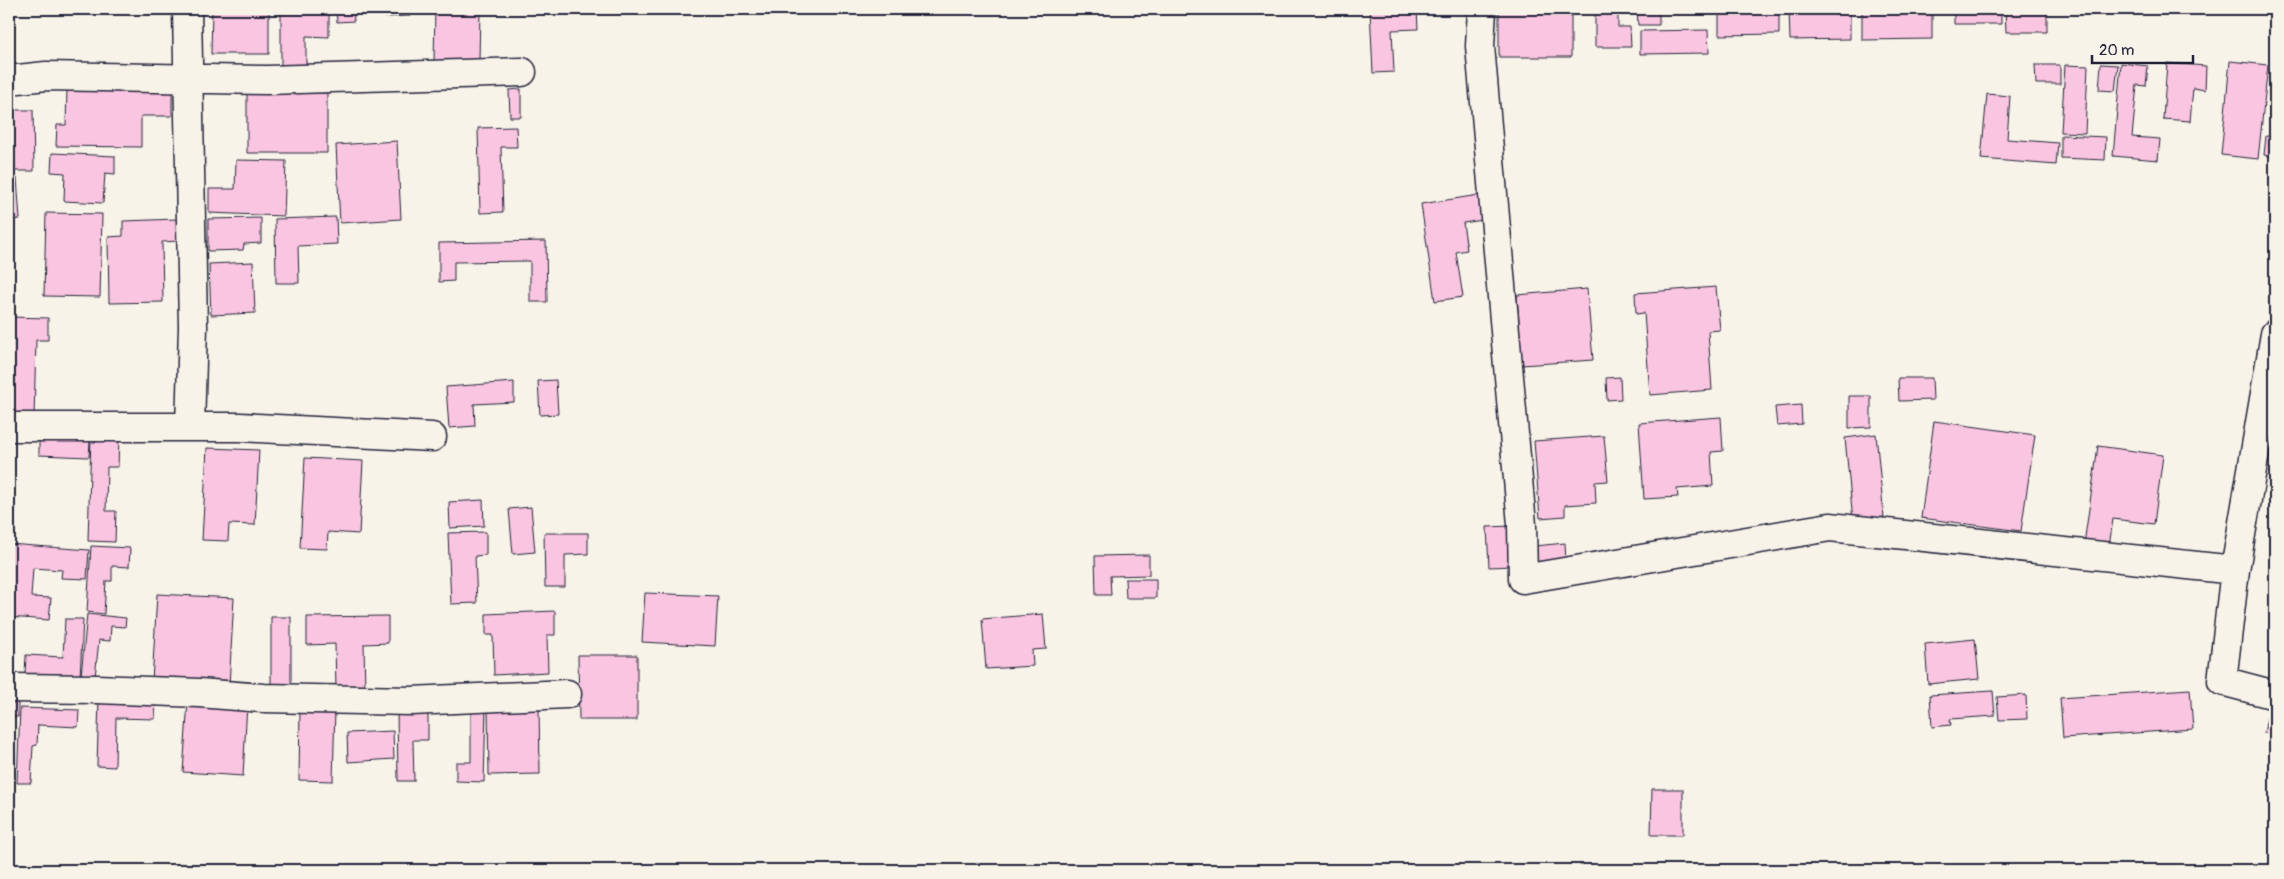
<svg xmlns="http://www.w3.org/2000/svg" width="2284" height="879" viewBox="0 0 2284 879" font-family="Pangolin,sans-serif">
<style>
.building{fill:#fac5e0;stroke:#22223b}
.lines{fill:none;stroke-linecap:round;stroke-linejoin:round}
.minor-casing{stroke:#22223b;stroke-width:31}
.minor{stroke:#f7f3e8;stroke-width:28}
</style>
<rect width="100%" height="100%" fill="#f7f3e8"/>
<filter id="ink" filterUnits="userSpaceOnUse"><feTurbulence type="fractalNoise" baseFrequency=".02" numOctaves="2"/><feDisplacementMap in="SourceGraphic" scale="10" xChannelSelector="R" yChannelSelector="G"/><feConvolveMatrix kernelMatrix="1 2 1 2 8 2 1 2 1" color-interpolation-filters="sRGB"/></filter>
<g filter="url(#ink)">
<path class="building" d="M212 9H269V54H211Z
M281 9H329V37L306 36V66H281Z
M336 9H353L354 21 337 22Z
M385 9H409L410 16 385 17Z
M435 9H480L479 62H434Z
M1370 9H1417L1418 29 1392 30 1394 72 1373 73Z
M1499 9H1571V57H1499Z
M1595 9H1618V27H1630L1631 47H1595Z
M1637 9H1659V25H1638Z
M1719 9H1779V34L1719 35Z
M1789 9H1850V39L1790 40Z
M1862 9H1932V39L1862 40Z
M1954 9H2001V24H1954Z
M2005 9H2047V32H2006Z
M1708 30 1709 53 1640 54V31Z
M2230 61 2268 65 2258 159 2221 155Z
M2121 63 2148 66 2146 86 2137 85 2132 137 2160 139 2158 160 2113 156Z
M2167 63 2206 66 2205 90 2193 88 2190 121 2163 119Z
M2101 64 2118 65 2115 91 2099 90Z
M2035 65H2060V84H2036Z
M2065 65 2088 66 2085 133 2061 132Z
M67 89 172 90V116H141V147L56 146 57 125H66Z
M521 89V117H510L509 90Z
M247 93H327V153H247Z
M1987 94 2010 96 2007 139 2058 143 2056 165 1981 159Z
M9 110H33L34 171H9Z
M516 127 517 147H501L503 212 480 213 478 128Z
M2061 135 2106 137 2105 160 2061 158Z
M2266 136H2275V157L2264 155Z
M397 141 401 219 340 223 336 145Z
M52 153 115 156V174L105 173 103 203 64 201 65 173 51 172Z
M236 160 286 161 284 216 209 213V189H235Z
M17 178 20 219 9 220V179Z
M1479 195 1483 220 1463 223 1467 250 1456 252 1463 297 1435 301 1421 204Z
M46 213 102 214 100 297 44 296Z
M336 217 337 244 298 246 299 283H276L275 219Z
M261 218V243L244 244 243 250 208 251V219Z
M178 219 179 241 162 242 163 302 109 303 108 237 123 236V221Z
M546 241 547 302H530V261L454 262V281L439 282V243Z
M253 262 255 313 211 315 209 264Z
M1716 287 1720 330 1708 331 1712 390 1650 395 1644 313 1636 314 1635 293Z
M1587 289 1593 360 1522 365 1517 295Z
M9 317 48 318V340H36L34 418H9Z
M1620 377 1621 399 1607 400 1606 378Z
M1898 378H1932L1933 400 1899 401Z
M556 380 558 414 540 415 538 381Z
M514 382V402L474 404 475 426 449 428 446 387Z
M1849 396H1871V427L1849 428Z
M1801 405 1802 424 1777 426 1775 407Z
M1721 417 1723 451 1711 452 1713 486 1677 489 1678 497 1644 499 1639 423Z
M1934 421 2035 435 2021 531 1921 518Z
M1876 434 1884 517 1853 520 1845 438Z
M91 436 119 437 118 467H107L106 511H116L115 542 88 541Z
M1604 436 1608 481 1595 482 1596 503 1565 505V516L1540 518 1534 441Z
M39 439 90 441 89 457 39 455Z
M2098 446 2163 455 2154 524 2113 519 2109 547 2084 544Z
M207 448 259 450 255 525 229 524 228 541 202 540Z
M305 458 363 461 359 534 328 532 327 549 300 548Z
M483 500 484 526 450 528 449 502Z
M531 507 535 552 513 554 509 509Z
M1512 526 1514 566 1489 567 1487 527Z
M486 532V555L475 556 477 603 451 604 448 533Z
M544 533H588V554L565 555V587H545Z
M1565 543 1566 562 1536 564 1535 546Z
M9 544 89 550 87 579 61 578 62 570 33 568 31 597 51 598 49 620 9 617Z
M91 546 130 548 129 567 112 566V581H106L104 614 87 612Z
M1149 555V575L1110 576 1111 595H1096L1095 556Z
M1125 579H1156V598H1126Z
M645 593 718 596 715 646 642 642Z
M157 594 234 598 229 686 152 682Z
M555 611V635H547L548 672 494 675 493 635H486V614Z
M87 614 126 618 125 627 111 626 110 641 99 640 95 677 81 676Z
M1043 614 1046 649 1032 650 1033 666 986 669 982 619Z
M388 616V643L364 644 365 690H336L335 644 307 645V617Z
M271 617H291V688H271Z
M65 619H83L80 677 25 674 26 655 63 657Z
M1975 639 1979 679 1928 684 1925 644Z
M578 655H637V720H579Z
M2190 689 2193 729 2063 738 2060 698Z
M1993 691 1995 716 1950 719 1951 725 1932 727 1930 695Z
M9 694H18V717H9Z
M2026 695 2027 719 1999 720 1997 697Z
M99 698 156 699 155 719 116 718 115 767 97 766Z
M188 701 247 704 243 776 183 772Z
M471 707H486L484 782 456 781V762H471Z
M539 707 540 774 489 775 488 708Z
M20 708 79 710 78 727 38 725 37 745 33 746 31 783H17Z
M300 708H335L333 781 299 780Z
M397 708H428V740H413L414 781H398Z
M2268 713 2275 714V735L2264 733Z
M393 731 394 759 348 762 347 733Z
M1652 789H1683V835H1651Z"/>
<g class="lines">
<g class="minor-casing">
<path id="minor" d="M187 9 193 327 190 427
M1482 9 1480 46 1522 525 1523 579 1830 527 2235 570
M9 80 46 76 267 80 522 72
M2275 334 2235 570 2222 681 2275 695
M9 427H240L432 437
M9 688 97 689 199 693 263 698 411 701 567 694"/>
</g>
<use href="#minor" class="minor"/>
</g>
</g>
<rect width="2284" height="879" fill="none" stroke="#f7f3e8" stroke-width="30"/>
<rect x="15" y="15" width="2254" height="849" fill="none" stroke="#22223b" stroke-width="2" filter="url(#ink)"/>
<path d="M2092 55v8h101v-8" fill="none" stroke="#22223b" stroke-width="2.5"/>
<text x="2099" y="55" font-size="15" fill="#22223b" stroke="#f7f3e8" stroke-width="4" paint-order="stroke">20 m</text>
</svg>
